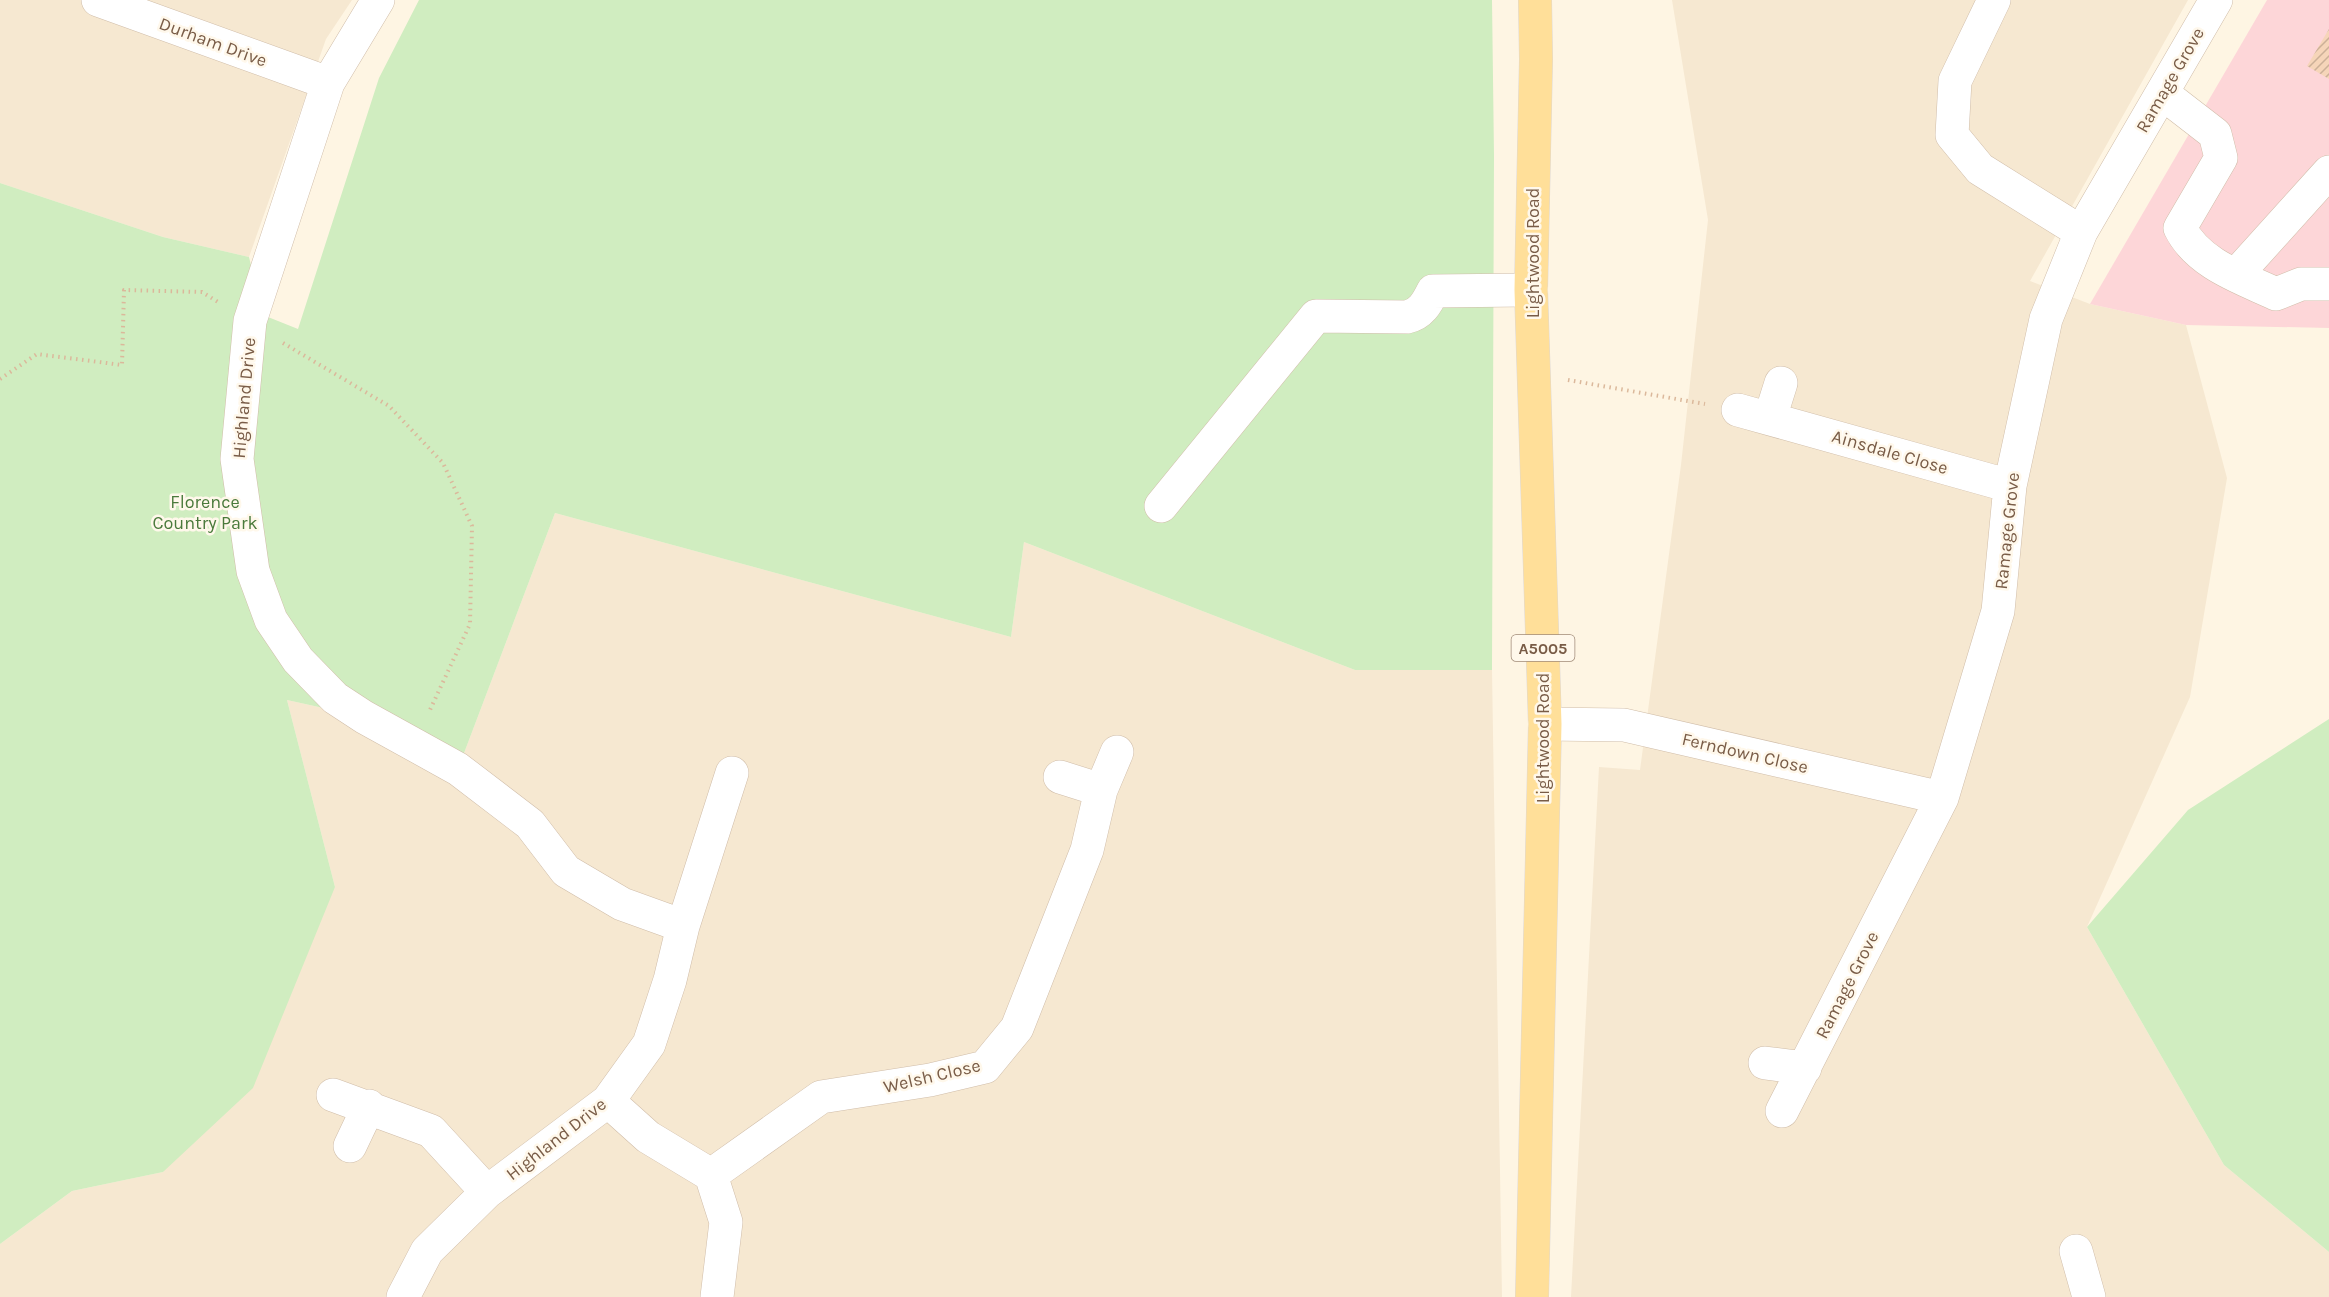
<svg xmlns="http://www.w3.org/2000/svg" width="2329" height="1297" viewBox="0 0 2329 1297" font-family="Karla,sans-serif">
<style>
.residential{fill:#f6e8d1}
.medical{fill:#fdd6d8}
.green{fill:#d0edc0}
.building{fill:url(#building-hatch)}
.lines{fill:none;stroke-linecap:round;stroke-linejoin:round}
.minor-casing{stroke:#d0bda9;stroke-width:34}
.major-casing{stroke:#dfd8d3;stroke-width:34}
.path{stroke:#dbb89b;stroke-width:4;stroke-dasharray:1.5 4.5;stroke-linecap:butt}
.minor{stroke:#fff;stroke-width:33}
.major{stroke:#ffdf99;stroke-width:33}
.labels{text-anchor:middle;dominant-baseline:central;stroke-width:5;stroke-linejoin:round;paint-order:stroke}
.shield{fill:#fff8eb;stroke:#a18b78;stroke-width:1.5}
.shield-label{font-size:16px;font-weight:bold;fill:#795c47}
.street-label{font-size:18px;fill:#795c47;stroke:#fff8eb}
.park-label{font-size:18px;fill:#4a7a3b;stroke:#fff8eb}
</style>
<defs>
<pattern id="building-hatch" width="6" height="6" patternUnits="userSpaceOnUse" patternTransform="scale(1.5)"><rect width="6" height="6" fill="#f6d5b9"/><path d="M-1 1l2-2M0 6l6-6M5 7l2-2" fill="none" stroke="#ccb098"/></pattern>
</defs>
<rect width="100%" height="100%" fill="#fef5e3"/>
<path class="residential" d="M0 0H352L326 39 249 257 163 237 0 183Z
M1672 0H2188L2030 281 2090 304 2186 325 2227 478 2190 697 2087 927 2224 1165 2329 1252V1297H1571L1599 767 1640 770 1681 465 1708 220Z
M555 513 1011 637 1024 542 1355 670H1492L1502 1297H0V1244L72 1191 163 1172 335 887 287 700 364 717 458 769Z"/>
<path class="medical" d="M2267 0H2329V328L2186 325 2090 304Z"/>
<path class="green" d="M419 0H1492L1494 156 1492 670H1355L1024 542 1011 637 555 513 458 769 364 717 287 700 335 887 253 1088 163 1172 72 1191 0 1244V183L163 237 249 257 263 315 298 329 379 78Z
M2329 719V1252L2224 1165 2087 927 2188 810Z"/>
<path class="building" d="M2329 29V79L2307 66Z"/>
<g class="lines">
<g class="minor-casing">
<path id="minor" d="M98 0 328 83
M378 0 328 83 250 321 237 459 253 571 271 620 298 660 335 698 364 717 458 769 530 824 566 871 622 904 683 926 670 980 649 1044 608 1101 487 1192 427 1251 403 1297
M1994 0 1955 81 1952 135 1980 169 2081 232
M2162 93 2215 134 2221 158 2180 228C2198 264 2242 278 2276 294L2301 284H2329
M2236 275 2329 172
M1738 410 2010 486
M1770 418 1781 383
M1161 506 1316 316 1407 317C1421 314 1427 303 1433 291L1531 290
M1545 724 1624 725 1942 798
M1060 777 1101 790
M683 926 732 773
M1765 1063 1805 1068
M333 1095 431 1131 487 1192
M608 1101 648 1137 711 1175 726 1222 717 1297
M1782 1111 1942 798 1998 611 2010 486 2046 319 2081 232 2216 0
M350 1146 369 1106
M711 1175 821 1097 930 1080 985 1067 1017 1028 1087 850 1101 790 1117 752
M2076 1251 2089 1297"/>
</g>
<g class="major-casing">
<path id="major" d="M1532 1297 1545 724 1531 290 1536 59 1535 0"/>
</g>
<path class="path" d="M283 343 389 406 443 463 472 526 470 624 429 712
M0 379 37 354 122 365 124 290 202 292 218 302
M1568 380 1705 404"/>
<use href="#minor" class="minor"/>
<use href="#major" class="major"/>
</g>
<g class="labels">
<rect class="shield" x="1511.5" y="635" width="63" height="26" rx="4.5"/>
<g class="shield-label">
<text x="1543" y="648">A5005</text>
</g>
<g class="street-label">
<text transform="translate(213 42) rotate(20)">Durham Drive</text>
<text transform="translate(2170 80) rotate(-60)">Ramage Grove</text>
<text transform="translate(1533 253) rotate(-90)">Lightwood Road</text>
<text transform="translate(244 398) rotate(-85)">Highland Drive</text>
<text transform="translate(1890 452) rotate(16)">Ainsdale Close</text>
<text transform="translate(2007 531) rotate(-84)">Ramage Grove</text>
<text transform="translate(1543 738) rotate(-90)">Lightwood Road</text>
<text transform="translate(1745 753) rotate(13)">Ferndown Close</text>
<text transform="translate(1847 985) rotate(-63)">Ramage Grove</text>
<text transform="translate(932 1076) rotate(-13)">Welsh Close</text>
<text transform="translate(556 1139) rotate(-38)">Highland Drive</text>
</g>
<g class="park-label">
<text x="205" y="502">Florence<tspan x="205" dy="21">Country Park</tspan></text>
</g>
</g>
</svg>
